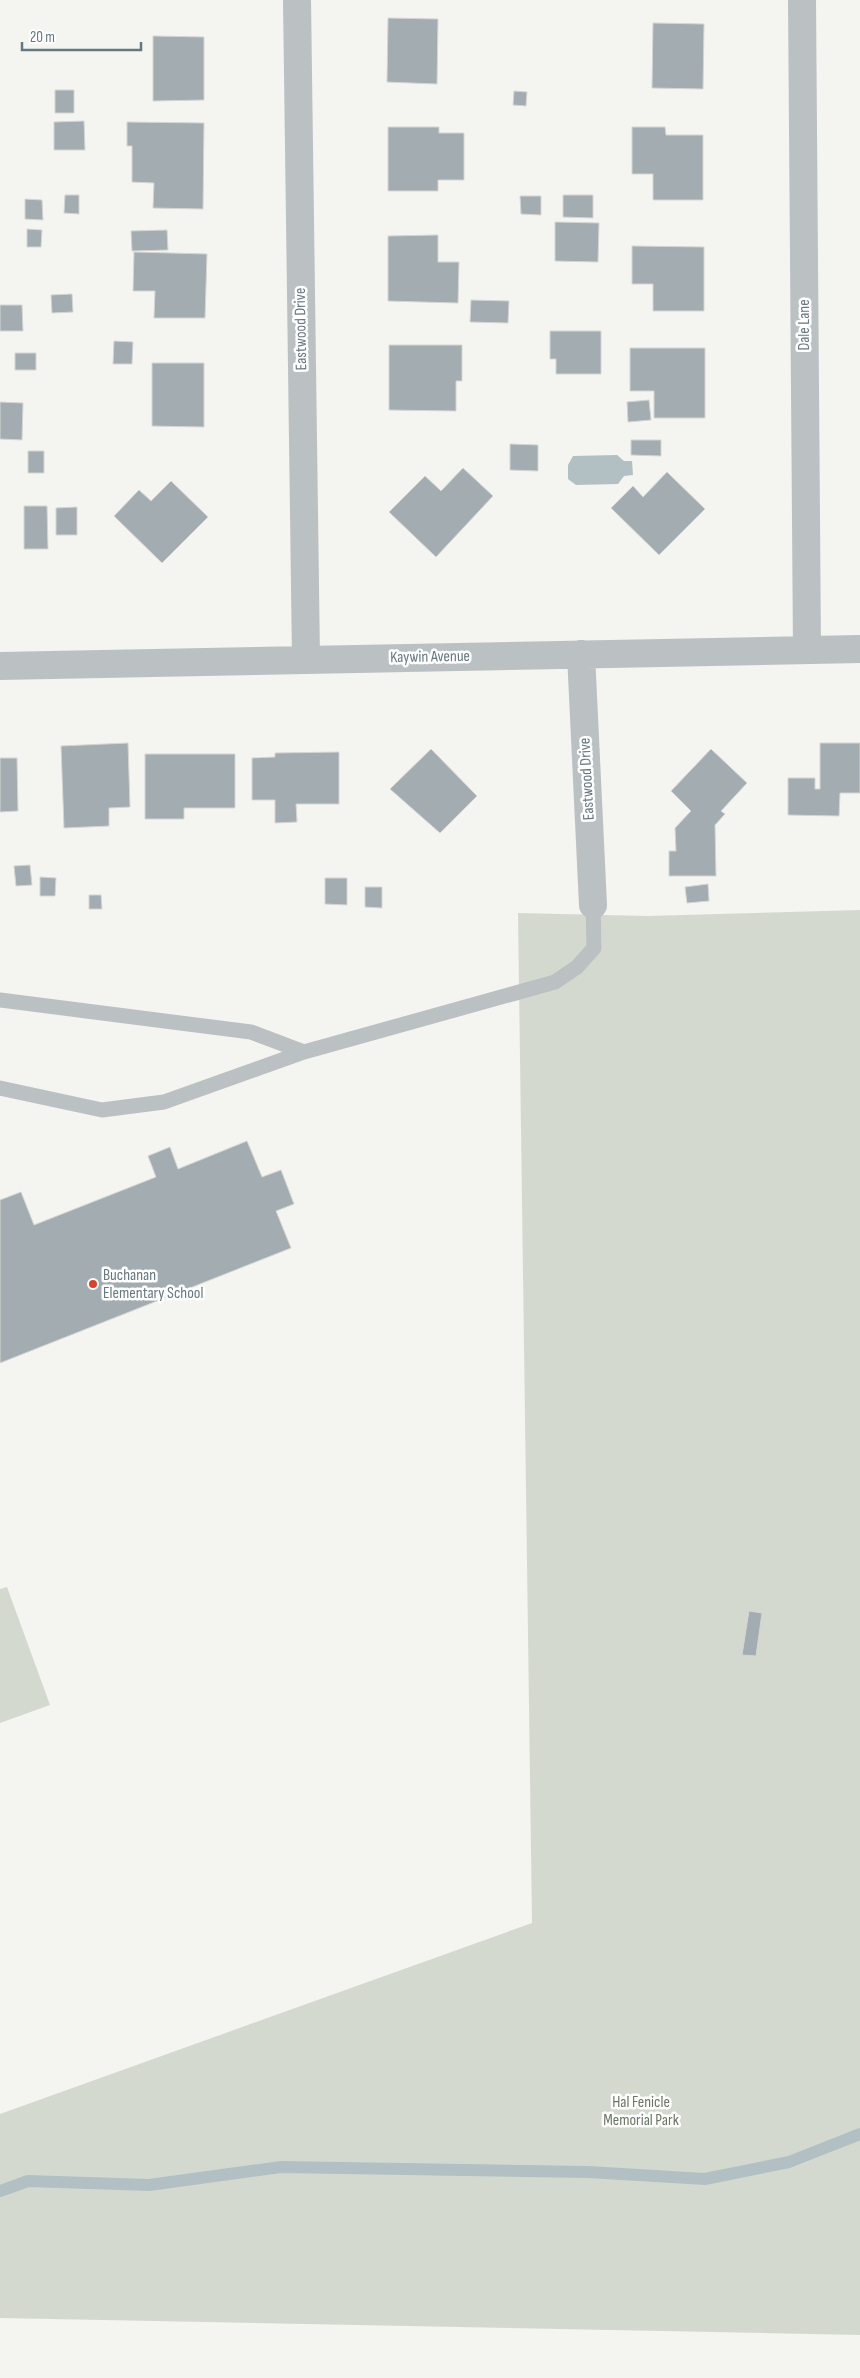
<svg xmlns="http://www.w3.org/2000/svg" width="860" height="2378" viewBox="0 0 860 2378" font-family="'Sofia Sans Condensed',sans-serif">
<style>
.green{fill:#d4d9d0}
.water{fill:#b2c0c3}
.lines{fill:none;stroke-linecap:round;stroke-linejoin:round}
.stream{stroke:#b2c0c3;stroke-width:12}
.building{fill:#a3acb0;stroke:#d5d5d3}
.lane{stroke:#bbc0c2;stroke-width:15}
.street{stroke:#bbc0c2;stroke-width:28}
.poi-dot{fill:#d9422b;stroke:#fff;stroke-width:2}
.labels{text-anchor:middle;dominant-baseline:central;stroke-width:5;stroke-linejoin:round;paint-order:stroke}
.street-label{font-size:16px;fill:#657780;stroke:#fff}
.poi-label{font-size:16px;fill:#657780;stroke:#fff;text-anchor:start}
.park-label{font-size:16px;fill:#697763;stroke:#fff}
</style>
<rect width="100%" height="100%" fill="#f4f4f0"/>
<path class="green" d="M860 910V2335L0 2318V2114L532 1923 518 913 647 916Z
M7 1587 50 1705 0 1723V1589Z"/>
<path class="water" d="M617 455 624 461H632L633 475 624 476 618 484 576 485 568 479V465L573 456Z"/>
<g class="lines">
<path class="stream" d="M0 2191 28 2181 149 2185 281 2167 588 2172 705 2179 789 2162 860 2134"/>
</g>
<path class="building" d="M388 18 438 19 437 84 387 82Z
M653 23 704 24 703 89 652 88Z
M153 36 204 37V100L153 101Z
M55 90H74V113H55Z
M514 91 527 92 526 106 513 105Z
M84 121 85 150H54V122Z
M127 122 204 123 203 209 153 208 154 183 132 182V146H127Z
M388 127H439V133H464V180H438V191H388Z
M632 127H665L666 135H703V200H653V174H632Z
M65 195H79V214L64 213Z
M563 195H593V218L563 217Z
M520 196H541V215L521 214Z
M25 199 42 200 43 220 25 219Z
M555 222 599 223 598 262 555 261Z
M27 229 42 230 41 247H27Z
M167 230 168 250 132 251 131 231Z
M438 235V262H459L458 303 388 301V236Z
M632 246 704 247V311H653V284H632Z
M134 252 207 254 205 318H154L155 291H133Z
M72 294 73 312 52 313 51 295Z
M471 300 509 301 508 323 470 322Z
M0 305H22L23 331H0Z
M550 331H601V374H556V359H550Z
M114 341 133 342 132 364H113Z
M389 345H462V381H456V411L389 410Z
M630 348H705V418H654V391H630Z
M15 353H36V370H15Z
M152 363H204V427L152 426Z
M649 400 651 420 628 422 627 402Z
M0 402 23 403 22 440 0 439Z
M631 440H661V456L631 455Z
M510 444 538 445V471L510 470Z
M28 451H44V473H28Z
M463 468 493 496 436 557 389 512 425 476 441 491Z
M667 472 705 509 659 555 611 508 633 486 643 497Z
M171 481 208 517 162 563 114 516 139 490 151 501Z
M24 506H47L48 549H24Z
M77 507V535H56V508Z
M128 743 130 807 109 808V826L64 828 61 746Z
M820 743H860V793H840L839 816 788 815V778H815V789H820Z
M431 749 477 796 440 833 390 789Z
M711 749 747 783 721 811 725 814 715 825 716 876H669V851H676L675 828 691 811 671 791Z
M339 752V804H296L297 822 275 823V800H252V758L275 757V753Z
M145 754H235V808H184V819H145Z
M0 758H17L18 811 0 812Z
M30 865 32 885 16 886 14 866Z
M40 877 56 878 55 896H40Z
M325 878H347V905L325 904Z
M708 884 709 901 687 903 685 887Z
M365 887H382V908L365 907Z
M89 895H101L102 909H89Z
M247 1141 262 1177 281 1170 294 1204 276 1211 291 1248 0 1363V1200L21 1192 34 1225 156 1177 148 1156 170 1147 178 1169Z
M749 1611 762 1613 756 1656 742 1655Z"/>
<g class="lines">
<path class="lane" d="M0 1000 251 1032 304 1052
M0 1088 102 1110 164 1102 304 1052 555 982 577 967 594 948 593 905"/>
<path class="street" d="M297 0 306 659
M802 0 807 650
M581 654 593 905
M0 666 860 649"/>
</g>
<circle class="poi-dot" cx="93" cy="1284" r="5"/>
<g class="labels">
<g class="street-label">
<text transform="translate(804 325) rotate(-90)">Dale Lane</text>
<text transform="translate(301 329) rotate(-91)">Eastwood Drive</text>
<text transform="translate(430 657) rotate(-1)">Kaywin Avenue</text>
<text transform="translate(587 779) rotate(-93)">Eastwood Drive</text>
</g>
<g class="poi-label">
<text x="103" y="1275">Buchanan<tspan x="103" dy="18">Elementary School</tspan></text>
</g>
<g class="park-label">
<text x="641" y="2102">Hal Fenicle<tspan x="641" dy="18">Memorial Park</tspan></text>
</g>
</g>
<path d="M22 42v8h119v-8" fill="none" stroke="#657780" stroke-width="2.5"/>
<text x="30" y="42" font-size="15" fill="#657780" stroke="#ffffff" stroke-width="4" paint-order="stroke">20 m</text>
</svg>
